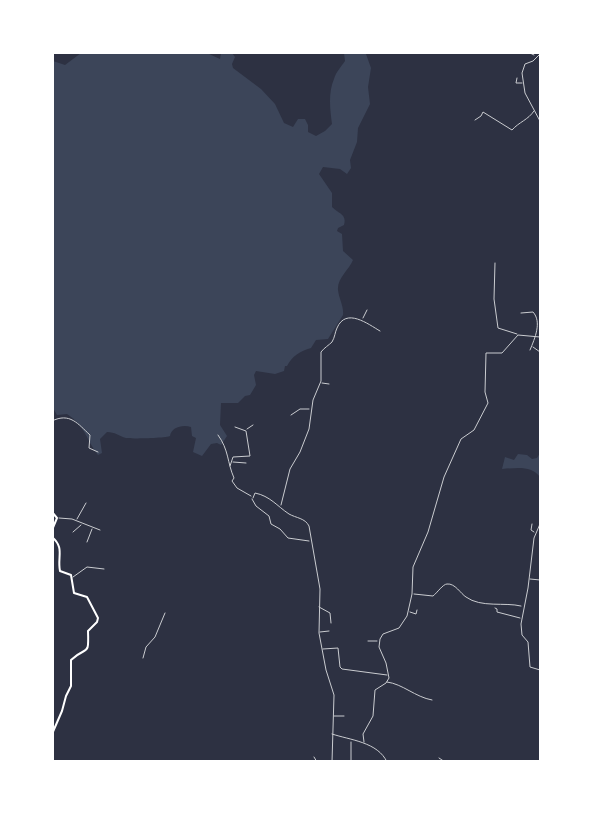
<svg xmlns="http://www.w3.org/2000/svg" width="593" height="814" viewBox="0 0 593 814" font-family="Roboto,sans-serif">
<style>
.green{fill:#3c4559}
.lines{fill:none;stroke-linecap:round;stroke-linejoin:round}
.minor{stroke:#caccd0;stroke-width:1}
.primary{stroke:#fff;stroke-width:2}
</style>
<rect width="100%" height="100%" fill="#2d3142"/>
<path class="green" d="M81 53H207L220 59 221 53H232L235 57 232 64 233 68 261 89 275 104 284 123 293 127 298 119H305L308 125V132L316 136 325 131 332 124C330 109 328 93 334 79 336 72 341 67 345 61L344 53 366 54 371 68 368 87 370 104 358 128 357 142 350 160 351 168 347 174 340 169 323 167 319 174 332 193V207C339 214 347 214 344 225L338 228 337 231 342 234 343 251 353 260C349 270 337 278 338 290 339 299 344 306 343 315L328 339 316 340 311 348C300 351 292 356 287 366H285L284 371 275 374 256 371 254 375 256 385 250 395 245 396 238 403H221L220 425 227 436 221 445 217 443 211 444 202 456 193 452 196 438 192 436 191 427C183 424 171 427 170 436 167 438 130 439 126 438 119 436 115 432 107 432L100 439 102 453 98 455C85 438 87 428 67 414L57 415 53 408V61L65 65Z
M540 453V477C531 465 517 468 502 469L505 457 514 460 518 454 527 455 532 459 537 458Z"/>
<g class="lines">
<path class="minor" d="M528 52 534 55
M540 54 533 61 525 64 522 73 525 93 540 121
M517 78 516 83H522
M475 120 481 116 483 112 512 130C519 122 528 120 534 111
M495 263 494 299 498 328 517 334
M521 313 533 312C542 322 535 338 530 350
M363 318 367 310
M533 347 540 352
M322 383 329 384
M291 415 300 409H309
M52 421C70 412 78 424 90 435L89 448 98 452
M247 429 253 425
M218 435C229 450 227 462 234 478L232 481 237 488 251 496
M233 462 246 463
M230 466 233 457 250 456 246 431 235 427
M253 498 255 493C270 496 277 506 289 514 296 518 305 518 309 526L320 589 319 633 326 670 334 695 332 762
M252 499 256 506 269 516 271 524 280 529 288 538 309 541
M281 505 290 469 300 452 309 429 313 400 321 381V352C324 348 329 345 332 342 335 337 335 332 337 328 346 307 368 324 380 331
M59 518 72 519 100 530
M77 519 86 503
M532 524 531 530 534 532
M540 524 534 538 528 588 521 624 522 635 528 642 530 667 540 670
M73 532 81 525
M87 542 92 529
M73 577 87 567 104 569
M530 579 540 580
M414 594 433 596C437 593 443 584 447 584 455 583 461 594 466 597 481 608 505 602 521 606
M319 607 330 613 331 623
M495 608 497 609V612L520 618
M410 612 416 614 417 610
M320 632 329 631
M368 641H377
M323 649 338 648 340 667 342 669 387 675
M143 658 146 647 155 637 165 613
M387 682C403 684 415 697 432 700
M334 716H344
M332 734C350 740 378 742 387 762
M364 742 363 734 373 716 375 690 386 683 389 678 386 663 379 647 380 639 383 634 399 628 407 616 412 594 413 567 428 532 444 477 461 439 474 430 488 403 485 392 486 353H502L518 335 540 337
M314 757 317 762
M439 758 445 762
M351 762V742"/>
<path class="primary" d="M52 512 57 518 52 530
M52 537C65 548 57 557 60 571L71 575 74 593 87 597 98 618 97 622 88 631C89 658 87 645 71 660V686L66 696 62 711 52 734"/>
</g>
<rect width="593" height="814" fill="none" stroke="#ffffff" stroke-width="108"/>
</svg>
